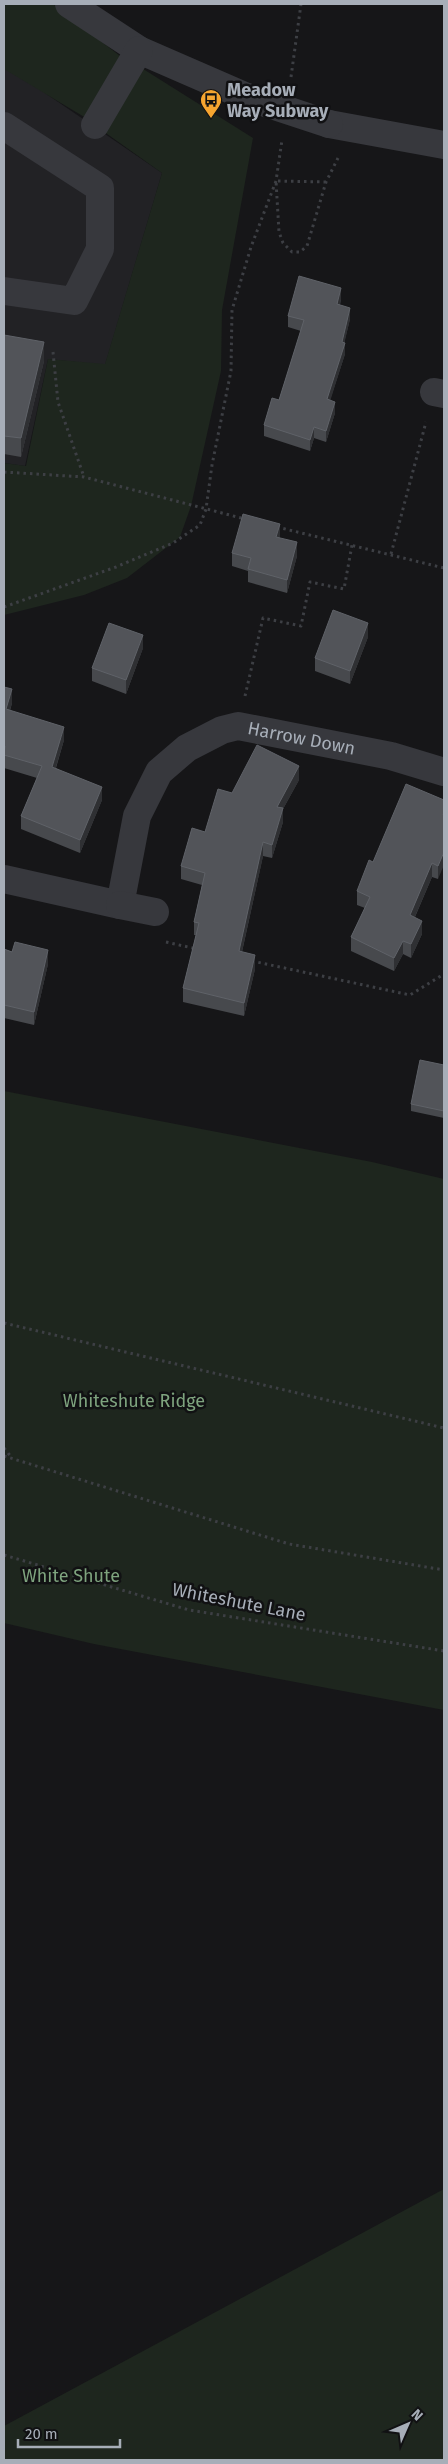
<svg xmlns="http://www.w3.org/2000/svg" width="448" height="2464" viewBox="0 0 448 2464" font-family="'Fira Sans',sans-serif">
<style>
.built{fill:#222225}
.green{fill:#1e261e}
.lines{fill:none;stroke-linecap:round;stroke-linejoin:round}
.path{stroke:#3d3f44;stroke-width:3;stroke-dasharray:2.5 4;stroke-linecap:butt}
.minor{stroke:#37383d;stroke-width:28}
.minor-bridge{stroke:#37383d;stroke-width:28}
.wall{fill:#47494d}
.shaded-wall{fill:#2f3033}
.building{fill:#525459;stroke:#5f6268}
.labels{text-anchor:middle;dominant-baseline:central;stroke-width:5;stroke-linejoin:round;paint-order:stroke}
.poi-label{font-size:18px;font-weight:bold;fill:#a7aeb8;stroke:#111113;text-anchor:start}
.street-label{font-size:18px;fill:#a7aeb8;stroke:#111113}
.park-label{font-size:18px;fill:#7ea37e;stroke:#111113}
</style>
<rect width="100%" height="100%" fill="#161618"/>
<path class="built" d="M4 65 162 173 105 365 48 359 25 466 4 463Z"/>
<path class="green" d="M4 4H53L120 56 86 118 4 69Z
M140 67 253 138 222 310 221 371 191 506 180 537 127 578 84 595 4 615V463L26 466 48 359 105 364 162 173 103 131Z
M4 1091 372 1162 444 1179V1710L94 1644 4 1623Z
M444 2189V2460H4V2426Z"/>
<g class="lines">
<path class="path" d="M291 77 301 4
M326 182 276 181 279 232 283 243 292 252H300L307 246 326 182 338 158
M53 352 58 402 84 477
M4 472 84 477 245 519
M277 527 444 568
M391 554 426 422
M4 607 116 567 173 543 200 525 206 509 212 465 231 371 232 310 251 247 276 181 282 140
M245 696 263 618 301 626 310 582 344 589 352 545
M166 942 197 949
M252 961 410 995 444 974
M4 1323 444 1428
M4 1448 12 1458
M4 1456 289 1544 444 1570
M4 1555 189 1610 444 1651"/>
<g class="minor">
<path d="M69 4 139 50 247 97"/>
<path d="M329 124 444 145"/>
<path d="M95 125 139 50"/>
<path d="M4 126 100 188V249L74 301 4 291"/>
<path d="M434 392 444 394"/>
<path id="s1" d="M4 879 120 905 137 816 159 772 187 748 222 730 238 726 391 756 444 772"/>
<path d="M120 905 155 912"/>
</g>
<path class="minor-bridge" d="M247 97 329 124"/>
</g>
<path class="wall" d="M341 299 340 305 350 319 344 343 345 354 330 400 335 413 326 442 314 438 310 451 264 436V425L279 400 301 331 288 327V316Z
M4 335 44 361 21 457 4 454Z
M280 538 297 556 287 593 248 582V571L232 566V553Z
M368 637 350 684 315 671V658Z
M143 648 126 694 92 681V668Z
M4 687 12 703 10 711 64 740 56 768 102 800 80 853 21 829V816L37 778 4 768Z
M299 780 283 809V822L272 858 263 856 242 952 255 969 244 1016 183 1002V988L196 935H194V922L202 885 181 879V866L232 793Z
M444 800 438 879 432 877 415 917 422 934 411 958 403 954 394 971 351 951V937L365 908 357 905V891L373 862Z
M4 949 48 964 34 1025 4 1018Z
M444 1065V1118L411 1111V1104Z"/>
<path class="shaded-wall" d="M341 288V299L337 315V304Z
M350 308V319L342 353V342Z
M44 342V361L21 457V438Z
M345 343V354L327 411V399Z
M335 402V413L326 442V431Z
M314 427V438L310 451V440Z
M280 524V538L276 537Z
M297 542V556L287 593V580Z
M368 623V637L350 684V671Z
M143 635V648L126 694V680Z
M12 689V703L6 723V709Z
M64 727V740L52 780V767Z
M299 766V780L283 809V822L272 858V845L277 807Z
M102 787V800L80 853V840Z
M263 842V856L239 965V951Z
M444 852V865L438 879V866Z
M432 863V877L410 928V915Z
M422 921V934L411 958V944Z
M403 941V954L394 971V958Z
M48 950V964L34 1025V1012Z
M255 955V969L244 1016V1003Z"/>
<path class="building" d="M299 276 341 288 337 304 350 308 342 342 345 343 327 399 335 402 326 431 314 427 310 440 264 425 272 398 279 400 304 320 288 316Z
M4 335 44 342 21 438 4 436Z
M243 514 280 524 276 537 297 542 287 580 248 569 251 558 232 553Z
M333 610 368 623 350 671 315 658Z
M109 623 143 635 126 680 92 668Z
M4 687 12 689 6 709 64 727 52 767 102 787 80 840 21 816 42 766 4 755 5 746 4 745Z
M257 745 299 766 277 807 283 808 272 845 263 842 239 951 255 955 244 1003 183 988 199 923 194 922 205 873 181 866 192 828 205 832 218 789 232 793Z
M406 784 444 800V813L443 815 444 816V852L438 866 432 863 410 915 422 921 411 944 403 941 394 958 351 937 370 897 357 891 369 860 373 862Z
M15 942 48 950 34 1012 4 1005V949L12 952Z
M420 1060 444 1065V1111L411 1104Z"/>
<defs>
<g id="bus-pin" transform="scale(1.125)"><path d="M0 17L-7.5 6A9.5 9.5 0 1 1 7.5 6Z" fill="#f6a530" stroke="#111113"/><path d="M-5-6H5V4H4V6H2V4H-2V6H-4V4H-5ZM-3.5-4V0h7V-4ZM-3.5 1.2v1.5H-2V1.2ZM2 1.2v1.5H3.5V1.2Z" fill="#111"/></g>
</defs>
<g fill-rule="evenodd">
<use href="#bus-pin" x="211" y="100"/>
</g>
<g class="labels">
<g class="poi-label">
<text x="227" y="90">Meadow<tspan x="227" dy="21">Way Subway</tspan></text>
</g>
<g class="street-label">
<text stroke="none"><textPath href="#s1" startOffset="416">Harrow Down</textPath></text>
<text transform="translate(239 1602) rotate(11)">Whiteshute Lane</text>
</g>
<g class="park-label">
<text x="134" y="1401">Whiteshute Ridge</text>
<text x="71" y="1576">White Shute</text>
</g>
</g>
<rect width="448" height="2464" fill="none" stroke="#a7aeb8" stroke-width="10"/>
<g transform="translate(408 2424) rotate(45)" stroke="#111113" stroke-width="4" paint-order="stroke">
<path d="M0-4L9 19L0 12L-9 19Z" fill="#a7aeb8"/>
<text y="-8" font-size="14" font-weight="bold" text-anchor="middle" fill="#a7aeb8">N</text>
</g>
<path d="M18 2439v8h102v-8" fill="none" stroke="#a7aeb8" stroke-width="2.5"/>
<text x="25" y="2439" font-size="15" fill="#a7aeb8" stroke="#111113" stroke-width="4" paint-order="stroke">20 m</text>
</svg>
